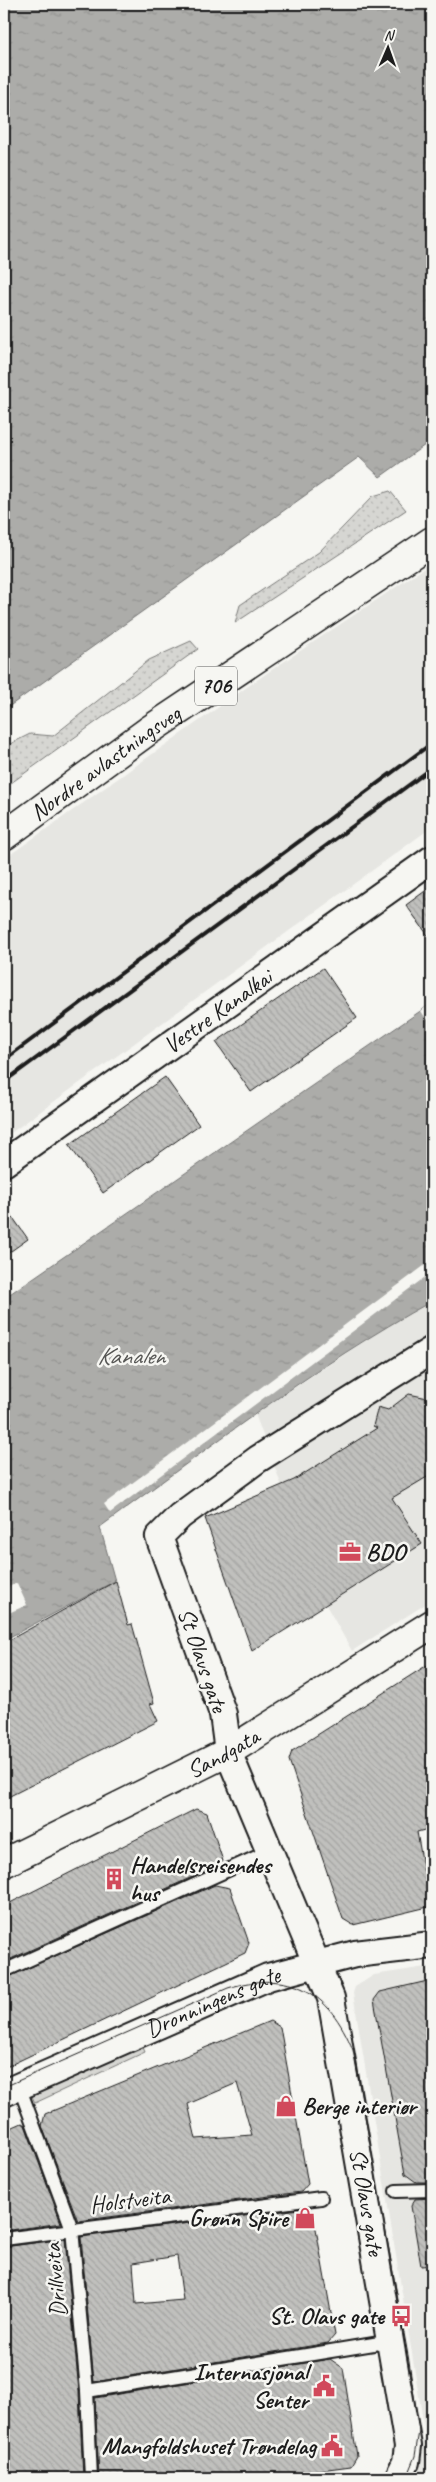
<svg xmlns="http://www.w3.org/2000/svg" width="436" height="2482" viewBox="0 0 436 2482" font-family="Caveat,sans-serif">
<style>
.built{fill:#e6e6e2}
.grass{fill:url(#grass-dots);stroke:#797977}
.park{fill:#d6d6d2;stroke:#797977}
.water{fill:url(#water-ripples);stroke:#727271}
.pier{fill:#f6f6f2}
.building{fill:url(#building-back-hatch);stroke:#1c1c1c;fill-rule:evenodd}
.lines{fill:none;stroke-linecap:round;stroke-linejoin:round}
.service-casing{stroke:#1c1c1c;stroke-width:16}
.minor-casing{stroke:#1c1c1c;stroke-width:30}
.secondary-casing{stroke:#1c1c1c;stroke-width:31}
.trunk-casing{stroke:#1c1c1c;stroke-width:31}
.service{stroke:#f6f6f2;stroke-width:12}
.minor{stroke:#f6f6f2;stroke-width:26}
.secondary{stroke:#f6f6f2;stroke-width:28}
.trunk{stroke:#f6f6f2;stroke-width:28}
.tram{stroke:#1c1c1c;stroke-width:1}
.rail{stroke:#1c1c1c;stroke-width:4}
.labels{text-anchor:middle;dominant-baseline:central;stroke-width:5;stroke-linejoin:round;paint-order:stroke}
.shield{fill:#f6f6f2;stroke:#5d5d5c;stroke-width:1}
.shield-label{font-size:22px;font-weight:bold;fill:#1c1c1c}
.street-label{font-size:24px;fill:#1c1c1c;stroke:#f6f6f2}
.poi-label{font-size:24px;font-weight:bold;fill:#1c1c1c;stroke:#f6f6f2;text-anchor:end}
.water-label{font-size:25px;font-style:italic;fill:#565654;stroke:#f6f6f2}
</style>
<defs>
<pattern id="grass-dots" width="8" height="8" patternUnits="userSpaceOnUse" patternTransform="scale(1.25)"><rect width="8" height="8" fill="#d6d6d2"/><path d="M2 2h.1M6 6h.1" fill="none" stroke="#b7b7b4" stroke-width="1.8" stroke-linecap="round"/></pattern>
<pattern id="water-ripples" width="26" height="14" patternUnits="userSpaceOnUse" patternTransform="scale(1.25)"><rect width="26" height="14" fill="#acaca9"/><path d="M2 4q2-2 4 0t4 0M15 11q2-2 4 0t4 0" fill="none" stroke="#939391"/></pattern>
<pattern id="building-back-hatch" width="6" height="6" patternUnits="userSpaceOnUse" patternTransform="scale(1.25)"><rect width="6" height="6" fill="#c0c0bd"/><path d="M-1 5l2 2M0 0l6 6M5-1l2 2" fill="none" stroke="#a4a4a2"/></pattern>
</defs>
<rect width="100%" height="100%" fill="#f6f6f2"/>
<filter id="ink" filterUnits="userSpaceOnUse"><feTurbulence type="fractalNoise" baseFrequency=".02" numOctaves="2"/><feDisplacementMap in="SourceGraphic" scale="10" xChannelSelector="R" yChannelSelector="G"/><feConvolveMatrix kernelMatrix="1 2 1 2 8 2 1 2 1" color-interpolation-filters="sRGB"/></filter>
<g filter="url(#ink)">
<path class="built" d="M432 563V827L4 1138V859L267 673Z
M432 1301V1600L352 1651 326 1605 255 1414 395 1321Z
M432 1966V2478H413L419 2468 425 2433 353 1993 355 1987 374 1975Z"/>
<path class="grass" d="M390 491 406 510 235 623 240 605 319 552 373 496Z
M191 641 198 649 4 788V747L30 734 53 736 149 660Z"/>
<path class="park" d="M138 2036 145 2052 35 2103 27 2085Z"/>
<path class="water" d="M4 4H432V440L380 477 359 457 4 710Z
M432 1003V1301C315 1365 208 1449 100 1527L115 1581 4 1640V1298Z"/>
<path class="pier" d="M432 1002V1016L427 1020 421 1011Z
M432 1260V1272L110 1513 104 1504Z
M17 1583 27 1605 4 1615V1605L9 1602 4 1589Z"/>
<path class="building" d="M432 886V941L406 905Z
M323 968 357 1018 251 1092 216 1042Z
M165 1077 199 1125 103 1193 69 1145Z
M4 1205 28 1239 4 1256Z
M409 1394 432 1399V1474L392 1498 422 1544 252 1651 205 1518 294 1480 377 1428 373 1426 378 1407 388 1410Z
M116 1581 128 1625 132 1624 154 1703 150 1704 158 1721 4 1799V1643Z
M432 1662V1828L417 1832 424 1871 432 1869V1906L353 1925 343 1919 289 1760 292 1751Z
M196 1809 207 1813 223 1861 221 1864 4 1962V1906Z
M215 1885 230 1888 249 1943 245 1953 4 2068V1979Z
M432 1980V2021H428L432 2078V2182H416L405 2174 374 2000 380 1992Z
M270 2021 280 2027 308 2184 301 2192 78 2221 42 2126 45 2114ZM237 2083 252 2135 196 2139 188 2104Z
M22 2123 25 2125 61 2223 4 2231V2131Z
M432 2198V2265L421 2266 411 2206 415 2199Z
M307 2208 313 2212 335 2335 328 2343 94 2382 81 2237ZM177 2256 183 2300 136 2304 133 2263Z
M65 2239 79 2392 83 2478H4V2247Z
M330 2359 343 2368 357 2456 351 2466 259 2478H99L95 2398Z"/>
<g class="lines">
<g class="service-casing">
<path id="service" d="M4 1971 270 1851
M19 2086 72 2229 87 2391 91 2478
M396 2191 432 2190
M4 2239 321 2198
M87 2391 392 2341"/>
</g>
<g class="minor-casing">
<g id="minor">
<path id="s1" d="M4 1163 432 859"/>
<path id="s2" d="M4 2093 268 1977 355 1954 432 1945"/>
<path d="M398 2478 406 2462 408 2446 331 1998 228 1752 223 1714 159 1537 180 1516 258 1459 432 1350"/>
</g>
</g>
<g class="secondary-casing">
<g id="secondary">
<path id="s3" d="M4 1863 228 1752 432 1624"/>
</g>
</g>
<g class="trunk-casing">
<g id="trunk">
<path id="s4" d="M4 836 148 731 432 541"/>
</g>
</g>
<use href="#service" class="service"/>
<use href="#minor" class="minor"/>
<use href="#secondary" class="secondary"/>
<use href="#trunk" class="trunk"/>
<path class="tram" d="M4 2087 228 1988C290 1969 329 1991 353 2050L409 2361 419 2431 415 2456 406 2478"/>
<path class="rail" d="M4 1060 432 743
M4 1082 432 768"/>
</g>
</g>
<defs>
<g id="office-bare" transform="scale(1.725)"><path d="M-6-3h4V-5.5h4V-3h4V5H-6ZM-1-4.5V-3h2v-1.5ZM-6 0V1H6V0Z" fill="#d1495b" stroke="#f6f6f2" stroke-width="2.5" paint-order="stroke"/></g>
<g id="building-bare" transform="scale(1.725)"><path d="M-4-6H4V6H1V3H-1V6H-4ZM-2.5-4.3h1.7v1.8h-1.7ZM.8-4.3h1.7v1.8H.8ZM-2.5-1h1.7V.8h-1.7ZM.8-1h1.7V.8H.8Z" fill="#d1495b" stroke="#f6f6f2" stroke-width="2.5" paint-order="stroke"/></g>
<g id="shop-bare" transform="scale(1.725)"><path d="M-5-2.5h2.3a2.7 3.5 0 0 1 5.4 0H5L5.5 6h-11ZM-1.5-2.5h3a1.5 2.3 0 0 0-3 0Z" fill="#d1495b" stroke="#f6f6f2" stroke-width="2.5" paint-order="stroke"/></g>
<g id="bus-bare" transform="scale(1.725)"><path d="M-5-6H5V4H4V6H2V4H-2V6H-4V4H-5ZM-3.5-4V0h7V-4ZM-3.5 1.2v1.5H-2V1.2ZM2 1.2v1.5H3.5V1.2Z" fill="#d1495b" stroke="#f6f6f2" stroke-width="2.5" paint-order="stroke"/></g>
<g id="civic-bare" transform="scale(1.725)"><path d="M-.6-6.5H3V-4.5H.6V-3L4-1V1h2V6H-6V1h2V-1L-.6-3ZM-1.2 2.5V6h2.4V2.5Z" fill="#d1495b" stroke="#f6f6f2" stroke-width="2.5" paint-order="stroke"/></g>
</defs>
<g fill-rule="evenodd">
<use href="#office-bare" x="350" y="1552"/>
<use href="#building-bare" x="114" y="1879"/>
<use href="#shop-bare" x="286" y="2106"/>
<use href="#shop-bare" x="305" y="2218"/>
<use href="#bus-bare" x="401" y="2316"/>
<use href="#civic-bare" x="324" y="2386"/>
<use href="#civic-bare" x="332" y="2446"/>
</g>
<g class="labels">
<rect class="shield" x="195" y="666.5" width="42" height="39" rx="4"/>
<g class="shield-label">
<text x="216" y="686">706</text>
</g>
<g class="street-label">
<text stroke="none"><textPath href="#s4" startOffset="125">Nordre avlastningsveg</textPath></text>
<text stroke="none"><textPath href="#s1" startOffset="262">Vestre Kanalkai</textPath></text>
<text transform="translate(203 1660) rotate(71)">St Olavs gate</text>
<text stroke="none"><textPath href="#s3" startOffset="245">Sandgata</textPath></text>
<text stroke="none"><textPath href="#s2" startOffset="228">Dronningens gate</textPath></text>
<text transform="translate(130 2200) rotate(-7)">Holstveita</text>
<text transform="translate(367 2202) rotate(80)">St Olavs gate</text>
<text transform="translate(55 2280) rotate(-95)">Drillveita</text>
</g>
<g class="poi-label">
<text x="366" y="1552" text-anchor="start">BDO</text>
<text x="130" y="1865" text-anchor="start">Handelsreisendes<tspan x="130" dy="28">hus</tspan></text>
<text x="302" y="2106" text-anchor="start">Berge interiør</text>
<text x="288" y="2218">Grønn Spire</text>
<text x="384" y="2316">St. Olavs gate</text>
<text x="308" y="2372">Internasjonal<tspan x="308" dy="28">Senter</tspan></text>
<text x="316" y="2446">Mangfoldshuset Trøndelag</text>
</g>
<g class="water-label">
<text x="131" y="1356">Kanalen</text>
</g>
</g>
<rect width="436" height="2482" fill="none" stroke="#f6f6f2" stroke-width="20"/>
<rect x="10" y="10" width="416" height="2462" fill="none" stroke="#1c1c1c" stroke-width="2" filter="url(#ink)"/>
<g transform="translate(388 48) rotate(2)" stroke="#f6f6f2" stroke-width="4" paint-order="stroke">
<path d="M0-4L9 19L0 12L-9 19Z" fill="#1c1c1c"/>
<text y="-8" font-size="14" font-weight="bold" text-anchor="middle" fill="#1c1c1c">N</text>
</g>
</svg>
